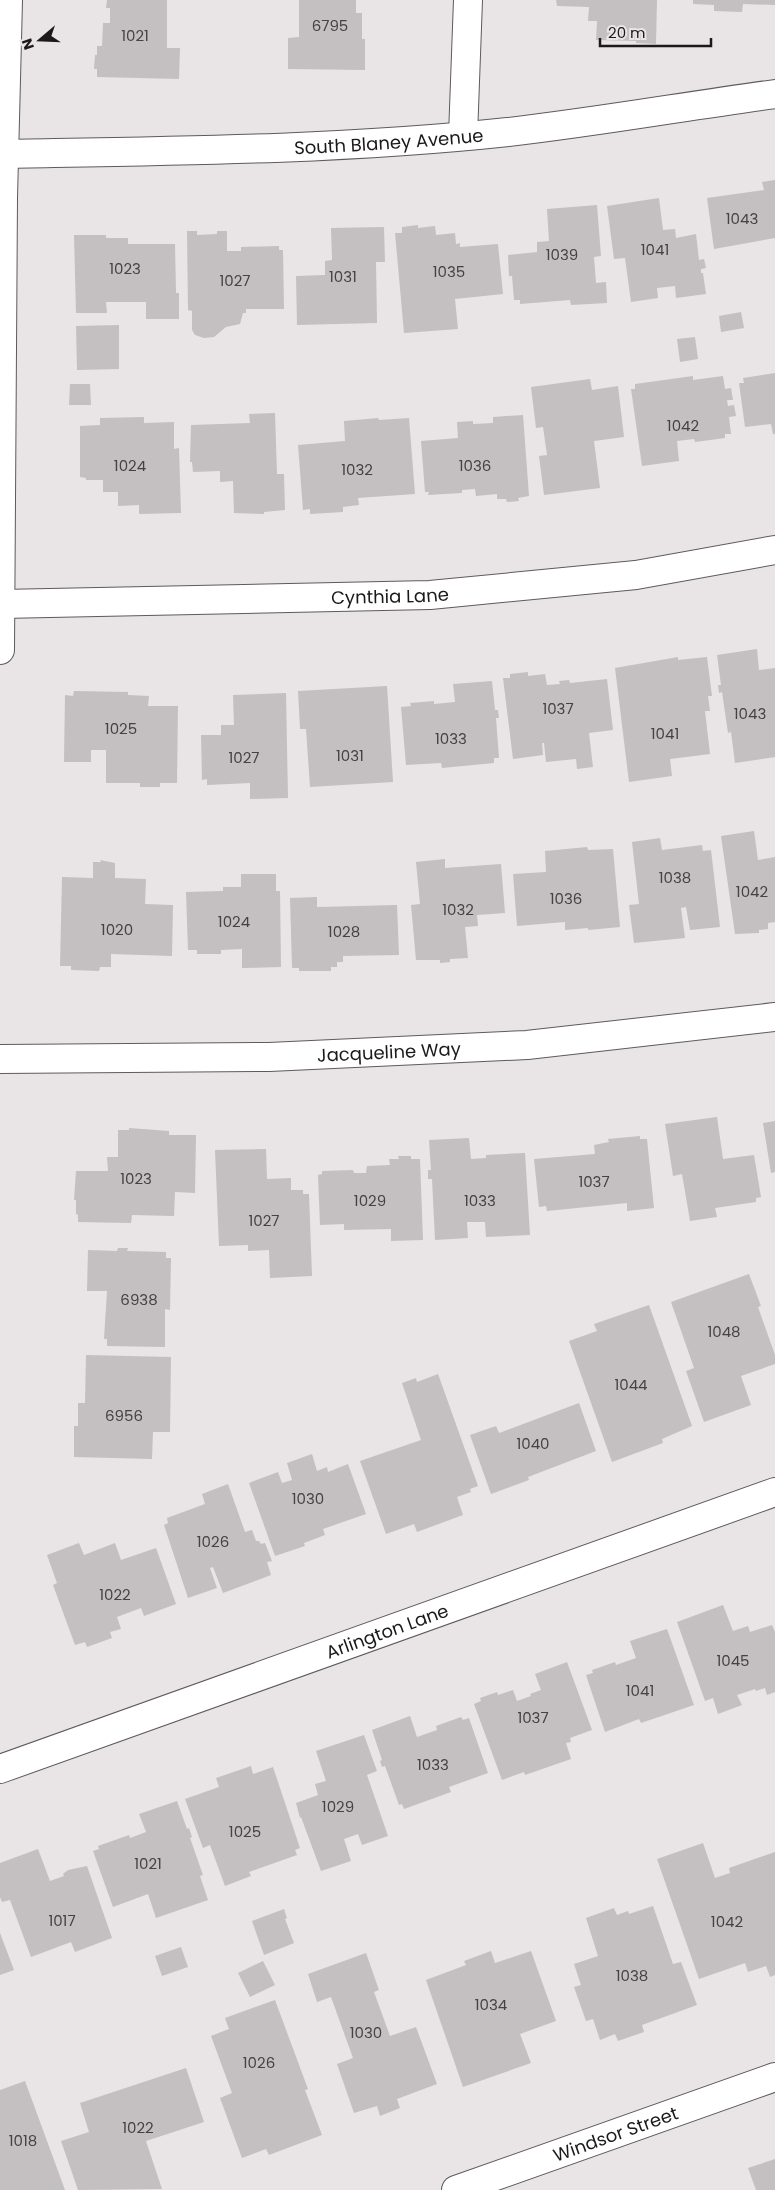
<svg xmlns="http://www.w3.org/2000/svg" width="775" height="2190" viewBox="0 0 775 2190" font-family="Poppins,sans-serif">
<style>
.building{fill:#c4bfc0}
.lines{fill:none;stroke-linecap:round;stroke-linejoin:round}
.minor-casing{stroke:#5f5a5b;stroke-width:30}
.tertiary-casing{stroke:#5f5a5b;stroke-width:30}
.minor{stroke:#fff;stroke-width:28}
.tertiary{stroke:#fff;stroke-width:28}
.labels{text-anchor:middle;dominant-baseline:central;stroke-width:5;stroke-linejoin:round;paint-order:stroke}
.number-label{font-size:15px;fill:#454243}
.street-label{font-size:18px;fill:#1b1919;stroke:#e9e4e5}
</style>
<rect width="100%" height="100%" fill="#e9e4e5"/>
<path class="building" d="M107 0H167V48H180L179 79 97 77V69H94L95 55H97V46H102L103 23H110V8H106Z
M299 0H356V13H362V39H365V70L288 69V38L299 37Z
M556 0H657L656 44 636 43V41L596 40 597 21H588L589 7 557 6Z
M693 0H775V5L743 4 742 12 714 11V5L693 4Z
M775 180V238L714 249 707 198 764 190 762 182Z
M659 198 663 230 675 229 676 238 696 234 699 260 704 259 706 268 701 269V273H703L706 294 676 298 675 286 657 288 658 298 631 302 625 258 614 259 607 206Z
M597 205 601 256 594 257 596 283 606 282 607 303 571 305 570 300 520 304V300H514L512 276H509L508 255 537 252V242L549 241 547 209Z
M418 225V228L435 226 436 235 455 233 456 244 460 243V247L498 244 503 294 455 299 458 329 404 333 395 233H402V227Z
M384 227 385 262H376L377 323 297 325 296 276 325 275V261L332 260 331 228Z
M187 231H197V235L217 234V231H227V251H241V247L279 246V250H283L284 309H246V313H243L240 324 226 327 214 337 204 338 195 335 192 330V311L188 310Z
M74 235H106V238H128V244H175L176 293H179V319H146V302H106L107 313H76Z
M741 312 744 328 721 332 719 316Z
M119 325V369L77 370 76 326Z
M695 337 698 359 680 362 677 339Z
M775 373V434H773L771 424 745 427 739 383H744L743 378Z
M693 376V380L723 376 725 389 731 388 733 400H727L728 406 734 405 736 416 729 417 731 434H725V438L695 442 694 439 677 441 679 461 642 466 631 389H635V384Z
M590 379 592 390 618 386 624 437 594 441 600 488 544 495 539 456 547 455 543 427 536 428 531 387Z
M70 384H90L91 405H69Z
M275 413 277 474H284L285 510 264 512V514L234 513 233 481 220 482V471L193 472 192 462H190L191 425 250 423 249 414Z
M523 415 529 496 518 498 519 501 507 502 506 499H497V494L476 496 475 489 462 490V493L428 495 429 492H425L421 441 458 438 457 422 473 421V424L493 423V417Z
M144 417V423L174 422V449L179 448 181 513 139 514V505L118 506V492H103V480H86V478L80 477V426L100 425V418Z
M378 418 379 420 409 418 415 494 358 498 359 505 343 507V512L310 514V509L303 510 298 445 345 441 344 421Z
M757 649 759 670 775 668V757L735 763 731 732 728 733 722 692 719 693 718 685H721L717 655Z
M678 657V660L707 657 712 696H708L710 711H705L710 754 670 759 672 776 629 782 615 668Z
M528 672V676L545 674 547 685 560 684 559 681 569 680 570 683 607 679 613 730 589 733 593 767 577 769 576 759 546 762 544 743H542L543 755 513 759 503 678H510V674Z
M492 681 495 710H498L499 718H496L499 758H494V763L442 768 441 763 406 765 401 707 411 706 410 703 434 701V704L455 702 453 684Z
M387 686 393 782 310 787 306 729H300L298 691Z
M74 691 128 692V695L149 696 148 706H178L177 783H160V787H140V783H106V750H91V762H64L65 695 73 696Z
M286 693 288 798 250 799V783L207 785V779L202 780 201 735H221V725H234L233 695Z
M754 831 758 860 775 857V922L768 923V929L759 930V933L735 934 721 836Z
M660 838 662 850 702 845 703 851 711 850 720 927 690 930 686 907 681 908 685 938 634 943 629 905 639 904 632 842Z
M587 847 588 850 613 849 620 927 588 930V928L565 930V922L517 926 513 874 546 872 545 851Z
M445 859V868L501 864 505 913 477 915 478 926 465 927 468 958 450 959V962L440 963V960H416L411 905 420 904 416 862Z
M100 860 115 863V878L146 879 145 904 173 905 172 956 111 954V967H100L99 971 71 970V966H60L62 877 93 878V862H101Z
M241 874H276V891H280L281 967 242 968V949L221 950V954H197V950H188L186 892 223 891V887H241Z
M317 897V907L397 905 399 955 343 956V962H337V967H331V971H299V968H292L290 898Z
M717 1117 723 1159 754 1155 761 1197 756 1198V1202L715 1208 717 1217 690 1221 682 1174 673 1176 665 1124Z
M775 1121V1172L771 1173 763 1123Z
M129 1128 169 1131V1135H196L195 1193 175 1192 174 1216 132 1215 131 1223 78 1222V1215L76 1214V1200H74L76 1171H108L107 1157H118V1130H129Z
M640 1136V1139H647L654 1208 627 1211V1203L547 1211 546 1206 539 1207 534 1159 595 1154 594 1145 609 1142 608 1139Z
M469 1138 471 1159 486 1158V1155L525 1153 530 1235 486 1237 485 1222H467L468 1238 435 1240 432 1179H428V1170H431L429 1140Z
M266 1149 267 1179 291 1178V1190H303V1194H309L312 1276 270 1278 269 1250 248 1251V1245L219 1246 215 1150Z
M398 1156H411V1159H420L423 1240 391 1241V1229L344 1230V1224L320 1225 318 1175 322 1174V1171L353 1170 354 1173H366L367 1166 390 1165 389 1159H399Z
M118 1248H128L127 1251 166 1252V1258H171L170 1310 165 1309V1347L107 1346V1339H104L107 1291H87L88 1250 117 1251Z
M749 1274 761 1306 758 1307 775 1355V1364L741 1376 751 1405 704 1422 686 1371 694 1368 671 1302Z
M649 1305 692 1426 662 1439 663 1443 612 1462 569 1341 597 1331 594 1324Z
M86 1355 171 1357 170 1432H153L152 1459 74 1457V1426H78V1403H85Z
M438 1374 478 1486 470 1489 471 1492 457 1497 463 1515 417 1532 414 1524 386 1534 360 1461 421 1440 402 1383 416 1378 417 1382Z
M579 1403 596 1451 528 1477 529 1480 491 1494 470 1435 496 1426 499 1433Z
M312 1454 317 1471 327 1467 328 1472 348 1464 366 1514 323 1529 325 1535 304 1543 305 1546 275 1556 249 1483 278 1472 282 1483 292 1480 287 1463Z
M228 1484 245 1532 252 1530 256 1541H259L261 1544 265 1543 272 1561 267 1562 271 1575 223 1593 213 1567 210 1568 217 1588 188 1598 164 1525 168 1523 167 1518 205 1504 202 1494Z
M79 1543 84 1555 115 1543 121 1560 156 1548 176 1604 144 1616 141 1608 117 1617 121 1629 110 1632 112 1638 87 1647 85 1642 75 1645 53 1585 57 1583 47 1555Z
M723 1605 733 1631 748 1626 750 1632 772 1625 775 1632V1692L767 1695 765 1688 756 1691 755 1689 737 1695 742 1705 718 1714 713 1698 705 1701 677 1622Z
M667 1629 694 1705 641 1723 639 1719 605 1732 586 1675 593 1673 592 1670 615 1662 616 1665 636 1658 630 1641Z
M567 1662 592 1730 570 1738 571 1742 566 1743 571 1759 525 1775 524 1772 502 1780 474 1704 481 1701 480 1698 497 1692 498 1695 513 1690 517 1701 531 1696 530 1694 541 1690 535 1674Z
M410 1716 417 1737 437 1730 436 1726 461 1717 463 1720 469 1718 488 1773 449 1787 451 1792 404 1809 402 1804 399 1805 385 1766 382 1767 380 1761 382 1760 372 1730Z
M364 1735 377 1771 367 1775 388 1836 362 1845 358 1834 344 1839 351 1861 321 1871 301 1817 300 1818 296 1803 318 1795 315 1784 326 1781 316 1751Z
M251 1766 253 1774 273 1767 300 1848 295 1850 297 1855 249 1872 251 1876 225 1886 210 1845 203 1848 185 1799 219 1787 216 1778Z
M177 1801 187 1829 189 1828 192 1837 190 1838 203 1875 200 1876 208 1900 156 1918 148 1894 113 1907 93 1851 99 1849 98 1846 129 1835 130 1838 146 1832 139 1814Z
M703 1843 715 1878 730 1873 729 1868 775 1852V1975L770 1977 766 1966 748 1972 745 1963 699 1979 657 1859Z
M38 1849 50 1881 64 1876 63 1874 68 1870 87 1866 112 1938 75 1952 71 1942 31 1957 10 1900 2 1902 0 1897V1863Z
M653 1906 673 1964 681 1962 697 2005 642 2025 644 2032 618 2041 615 2034 600 2040 593 2019 586 2021 574 1987 581 1985 574 1964 598 1956 586 1918 614 1908 617 1915 628 1911 629 1914Z
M284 1909 287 1918 285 1919 294 1943 264 1955 252 1921Z
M0 1933 14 1970 0 1975Z
M181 1947 188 1967 162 1976 155 1956Z
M491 1951 495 1963 531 1951 556 2021 520 2034 531 2063 463 2087 426 1980 466 1965 464 1961Z
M366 1953 379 1990 374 1992 390 2036 416 2027 437 2084 397 2099 400 2108 380 2116 377 2106 354 2113 337 2064 353 2058 331 1997 317 2002 308 1974Z
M263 1961 275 1985 250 1997 238 1973Z
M275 2000 308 2089 305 2090 322 2135 269 2155 266 2149 242 2158 220 2098 232 2093 211 2036 229 2029 225 2018Z
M186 2068 204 2122 146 2141 162 2189 78 2190 61 2141 89 2132 80 2103Z
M25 2081 65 2190H0V2090Z
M775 2159V2190H756L748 2168Z"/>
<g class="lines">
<g class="minor-casing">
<g id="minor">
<path d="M463 136 468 0"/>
<path id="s1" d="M1 604 430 595 636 575 775 550"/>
<path d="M0 650 3 198 8 0"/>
<path id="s2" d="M0 1059 269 1057 527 1045 775 1017"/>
<path id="s3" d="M0 1769 775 1492"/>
<path id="s4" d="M456 2190 775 2077"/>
</g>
</g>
<g class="tertiary-casing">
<g id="tertiary">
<path id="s5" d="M0 154C169 151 340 150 508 132 597 122 686 106 775 94"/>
</g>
</g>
<use href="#minor" class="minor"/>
<use href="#tertiary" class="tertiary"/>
</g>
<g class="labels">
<g class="number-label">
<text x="330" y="25">6795</text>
<text x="135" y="35">1021</text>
<text x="742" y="218">1043</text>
<text x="655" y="249">1041</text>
<text x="562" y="254">1039</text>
<text x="125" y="268">1023</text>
<text x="449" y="271">1035</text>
<text x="343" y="276">1031</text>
<text x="235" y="280">1027</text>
<text x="683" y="425">1042</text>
<text x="130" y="465">1024</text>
<text x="475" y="465">1036</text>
<text x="357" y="469">1032</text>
<text x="558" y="708">1037</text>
<text x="750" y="713">1043</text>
<text x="121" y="728">1025</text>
<text x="665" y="733">1041</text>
<text x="451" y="738">1033</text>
<text x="350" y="755">1031</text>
<text x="244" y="757">1027</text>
<text x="675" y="877">1038</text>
<text x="752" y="891">1042</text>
<text x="566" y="898">1036</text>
<text x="458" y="909">1032</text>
<text x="234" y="921">1024</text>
<text x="117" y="929">1020</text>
<text x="344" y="931">1028</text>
<text x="136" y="1178">1023</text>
<text x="594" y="1181">1037</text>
<text x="370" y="1200">1029</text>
<text x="480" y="1200">1033</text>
<text x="264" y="1220">1027</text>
<text x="139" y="1299">6938</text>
<text x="724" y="1331">1048</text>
<text x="631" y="1384">1044</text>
<text x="124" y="1415">6956</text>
<text x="533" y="1443">1040</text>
<text x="308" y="1498">1030</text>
<text x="213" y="1541">1026</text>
<text x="115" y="1594">1022</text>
<text x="733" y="1660">1045</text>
<text x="640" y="1690">1041</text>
<text x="533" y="1717">1037</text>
<text x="433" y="1764">1033</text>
<text x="338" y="1806">1029</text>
<text x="245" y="1831">1025</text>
<text x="148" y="1863">1021</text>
<text x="62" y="1920">1017</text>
<text x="727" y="1921">1042</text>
<text x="632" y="1975">1038</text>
<text x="491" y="2004">1034</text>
<text x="366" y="2032">1030</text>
<text x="259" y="2062">1026</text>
<text x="138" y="2127">1022</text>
<text x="23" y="2140">1018</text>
</g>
<g class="street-label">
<text stroke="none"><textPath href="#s5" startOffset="389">South Blaney Avenue</textPath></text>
<text stroke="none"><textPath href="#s1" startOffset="389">Cynthia Lane</textPath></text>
<text stroke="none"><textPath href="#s2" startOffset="389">Jacqueline Way</textPath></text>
<text stroke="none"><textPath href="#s3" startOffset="411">Arlington Lane</textPath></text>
<text stroke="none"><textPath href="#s4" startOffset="169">Windsor Street</textPath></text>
</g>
</g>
<g transform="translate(40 40) rotate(251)" stroke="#e9e4e5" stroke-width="4" paint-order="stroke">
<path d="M0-4L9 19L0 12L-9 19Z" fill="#1b1919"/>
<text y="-8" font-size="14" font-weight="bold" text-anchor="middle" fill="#1b1919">N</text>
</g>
<path d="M600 38v8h111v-8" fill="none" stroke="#1b1919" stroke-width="2.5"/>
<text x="608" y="38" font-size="15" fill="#1b1919" stroke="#e9e4e5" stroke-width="4" paint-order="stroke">20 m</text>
</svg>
